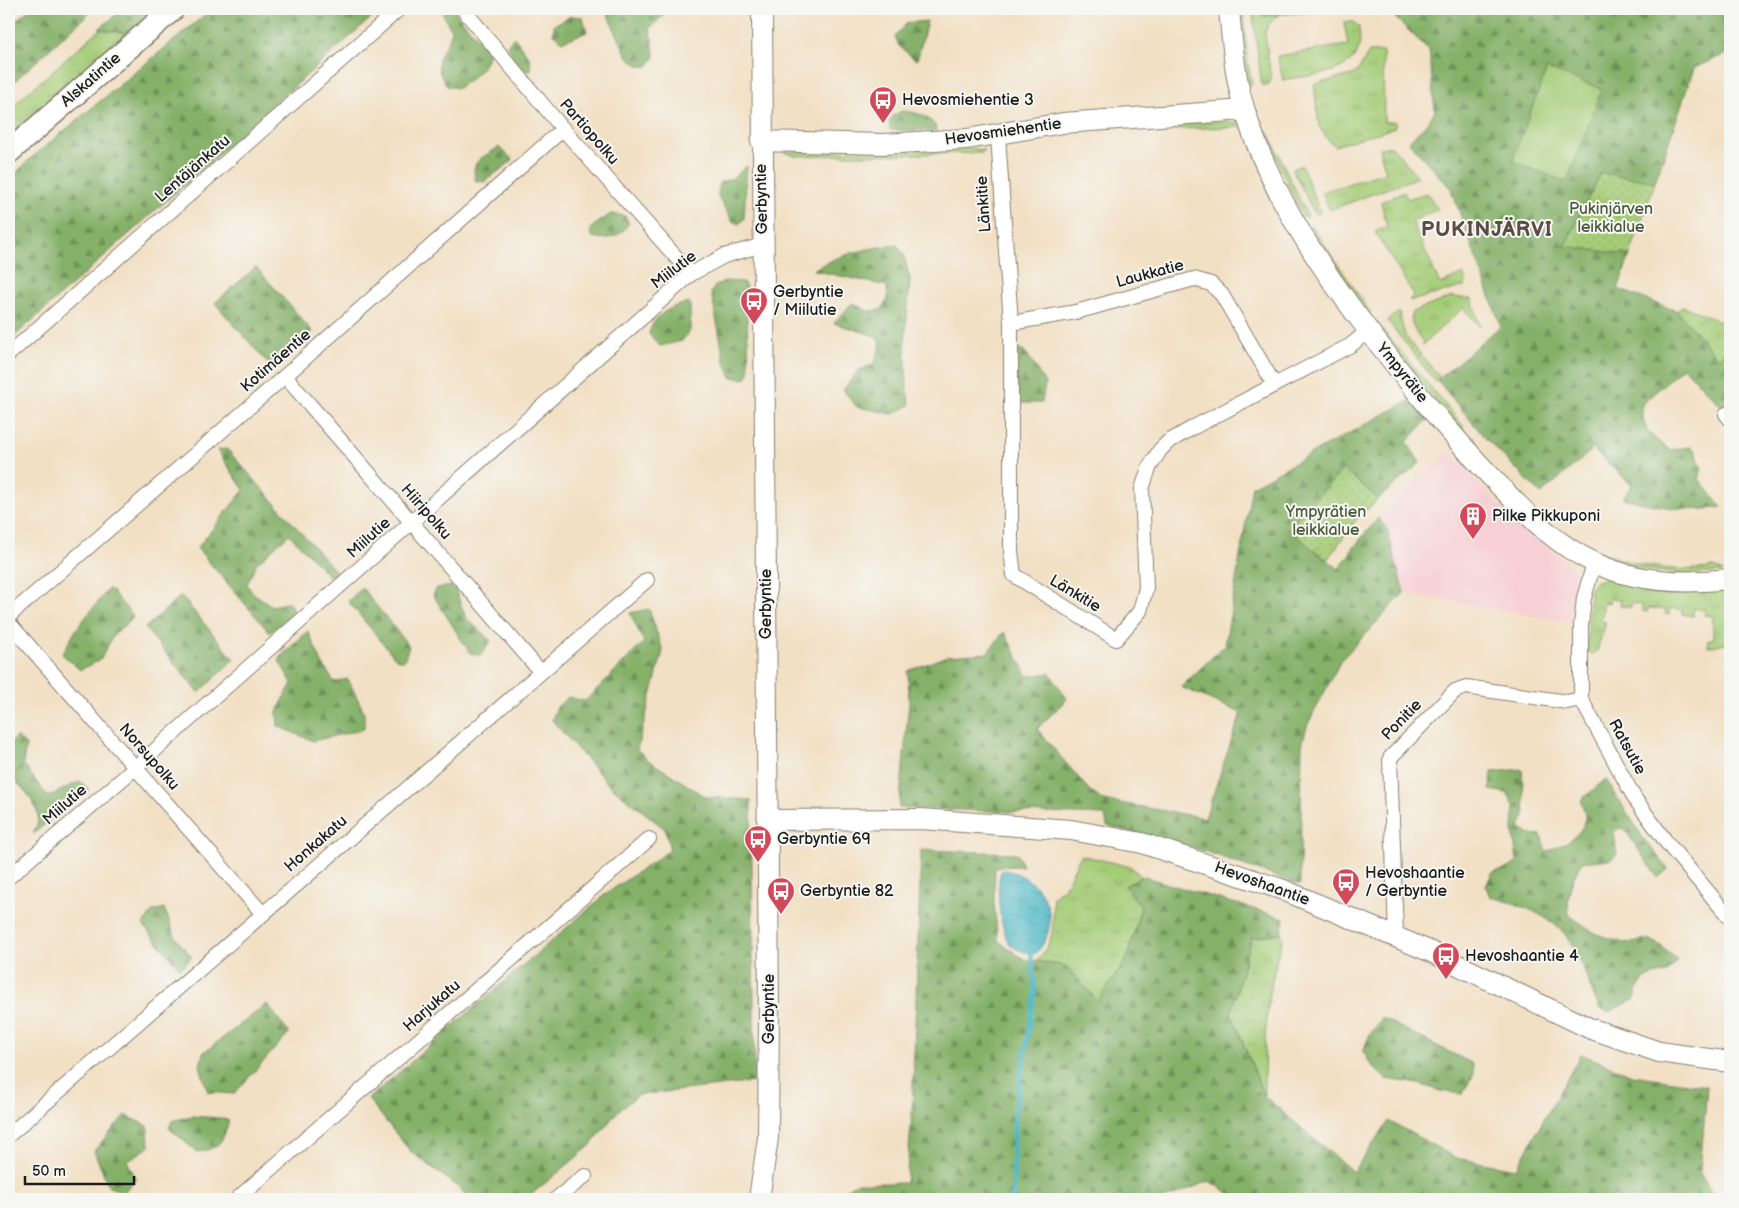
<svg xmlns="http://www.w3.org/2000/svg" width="1739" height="1208" viewBox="0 0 1739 1208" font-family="'Balsamiq Sans',sans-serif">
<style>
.built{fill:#f7cfd4}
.grass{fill:url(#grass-tufts);stroke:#60744a}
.forest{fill:url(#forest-firs);stroke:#506642}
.park{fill:url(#park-dots);stroke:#60744a}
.pitch{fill:#a5cc77;stroke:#60744a}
.water{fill:url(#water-ripples);stroke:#326970}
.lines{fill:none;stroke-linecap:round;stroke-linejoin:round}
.stream{stroke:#49b6c4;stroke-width:4.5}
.street-casing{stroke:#877e70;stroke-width:16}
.secondary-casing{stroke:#877e70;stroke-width:22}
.primary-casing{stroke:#877e70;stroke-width:25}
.street{stroke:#fff;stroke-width:14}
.secondary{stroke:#fff;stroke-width:20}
.primary{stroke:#fff;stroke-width:22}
.labels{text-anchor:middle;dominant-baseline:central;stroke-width:4;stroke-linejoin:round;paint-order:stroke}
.street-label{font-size:16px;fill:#1c1c1c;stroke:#f6f6f2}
.poi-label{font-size:16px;fill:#1c1c1c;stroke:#f6f6f2;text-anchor:start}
.park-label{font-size:16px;fill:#4c5a3c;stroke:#f6f6f2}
.district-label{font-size:21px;font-weight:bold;letter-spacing:1px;fill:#5d4c45;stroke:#f6f6f2}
</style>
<defs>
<pattern id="grass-tufts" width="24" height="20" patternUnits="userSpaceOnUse" patternTransform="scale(1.25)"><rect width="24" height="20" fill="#a5cc77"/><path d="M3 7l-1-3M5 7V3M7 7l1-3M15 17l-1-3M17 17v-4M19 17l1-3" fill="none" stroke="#8daf66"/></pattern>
<pattern id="forest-firs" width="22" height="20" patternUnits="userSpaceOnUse" patternTransform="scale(1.25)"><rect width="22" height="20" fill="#84b068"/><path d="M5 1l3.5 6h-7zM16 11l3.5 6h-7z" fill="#6b8e55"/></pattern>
<pattern id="park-dots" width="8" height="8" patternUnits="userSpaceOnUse" patternTransform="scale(1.25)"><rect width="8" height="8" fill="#a5cc77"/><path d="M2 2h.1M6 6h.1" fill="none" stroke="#8daf66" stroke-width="1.8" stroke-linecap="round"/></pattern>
<pattern id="water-ripples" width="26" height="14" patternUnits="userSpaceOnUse" patternTransform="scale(1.25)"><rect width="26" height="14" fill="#49b6c4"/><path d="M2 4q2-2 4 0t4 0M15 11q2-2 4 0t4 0" fill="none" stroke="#3c939e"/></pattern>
</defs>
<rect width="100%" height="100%" fill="#f6f6f2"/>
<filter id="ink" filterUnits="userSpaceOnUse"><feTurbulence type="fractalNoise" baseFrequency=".02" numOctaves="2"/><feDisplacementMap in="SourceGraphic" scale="10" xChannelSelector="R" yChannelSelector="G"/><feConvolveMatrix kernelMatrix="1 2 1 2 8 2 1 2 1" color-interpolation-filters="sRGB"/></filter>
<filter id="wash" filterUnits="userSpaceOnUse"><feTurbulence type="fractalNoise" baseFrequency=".0096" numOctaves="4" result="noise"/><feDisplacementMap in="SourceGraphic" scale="20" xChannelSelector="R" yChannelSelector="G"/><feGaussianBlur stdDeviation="1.12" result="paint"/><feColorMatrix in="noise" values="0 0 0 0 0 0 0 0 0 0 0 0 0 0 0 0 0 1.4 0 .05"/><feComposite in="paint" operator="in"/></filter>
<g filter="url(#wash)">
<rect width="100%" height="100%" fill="#f2e0c5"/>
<path class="built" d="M1449 452 1501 507 1538 540 1573 568 1576 573 1571 622 1404 593 1387 529 1378 518Z"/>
<path class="grass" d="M123 9H155L9 138V109Z
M1238 9H1243L1248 63 1252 84 1248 88Z
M1252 9H1262L1263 16 1278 15 1268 25 1265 33 1271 80 1269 84 1262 86Z
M1344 22H1354L1359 27C1359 34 1361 41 1359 47 1352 76 1307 75 1283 80L1277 56 1348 45Z
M1369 52H1383L1384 122H1396L1394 128 1335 146 1326 138 1319 126 1314 84 1352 75 1357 72Z
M1229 121 1237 123 1241 127 1175 129V124Z
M1264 130 1268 131 1308 217 1302 216Z
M1392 146 1418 177 1330 210 1322 192 1386 172 1379 148Z
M970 148 984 150 982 153 795 156 785 152Z
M1302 165 1320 213 1315 214 1292 169Z
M1404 192 1407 199 1427 193 1438 209 1412 221 1440 284 1463 274 1466 281 1465 286 1414 300H1409L1414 295 1375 232 1387 226 1381 202Z
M1310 226H1312L1368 309 1371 313 1367 317 1309 228Z
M1452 297 1472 299 1480 327 1463 308 1421 346 1423 342C1416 333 1409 324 1412 312Z
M1683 306 1730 326V347L1719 359 1677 311Z
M1399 312 1405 336 1440 377 1435 381 1387 320Z
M1376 322 1464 427 1460 431 1373 323Z
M1594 550C1606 553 1618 559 1630 562 1657 569 1687 572 1715 567L1723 572 1684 575 1629 567 1590 553Z
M1611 578 1726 590 1730 593V642L1708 647V640L1713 639V616L1704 615 1705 610 1694 608 1693 616 1682 614V610L1670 608 1669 615 1665 614 1666 610 1648 608 1647 612 1642 611V605L1632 603 1631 607 1620 606 1621 600 1610 598 1609 603 1604 602 1601 621 1606 622 1597 651 1593 654 1587 652 1590 589 1596 581Z
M1081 855 1131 867 1141 876 1125 886 1141 907 1127 959 1098 1001 1065 966 1037 961C1057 938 1052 925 1053 896L1064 889Z
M1281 933 1283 938C1266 990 1264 1041 1264 1096L1231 1012 1251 938Z"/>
<path class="forest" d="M30 9H94L9 86V26Z
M123 9H155L126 33 99 29Z
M212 9H381L9 341V180L30 159Z
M446 9H453L488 51C489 68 470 79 458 88L447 86C430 60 442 57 452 32L443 14Z
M612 9H670L650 28 655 57 648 66H639L627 56 608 15Z
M1262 9H1346L1263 16Z
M1386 9H1730V52L1694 68 1655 182 1601 173 1565 246 1630 255 1618 289 1677 311 1719 359 1730 347V415L1683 367 1642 404C1642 431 1650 435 1670 450L1689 447 1695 450 1702 469 1699 479 1722 507C1689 513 1655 506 1623 498L1632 485 1593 449 1541 494 1487 440 1437 380 1501 326 1451 189 1408 141 1421 130 1435 112 1429 50Z
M571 16 583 17 587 32 563 41 553 34 554 25Z
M927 21 917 61 899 46 895 37 907 23Z
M514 37 530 59 531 71H526L515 61 507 45Z
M902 111C916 112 928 115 936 127V131L890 130 889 122 894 115Z
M499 147 513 160 484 182 476 181C469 160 483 158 499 147Z
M747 166 744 219 739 224 732 221 718 196 719 183 733 178Z
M611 214 625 216 629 223C621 236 609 241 593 237L590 233 592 227Z
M897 245 904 255 910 280 905 341 907 391 910 405 893 414 857 407 843 390 858 371 874 364 881 344 875 336 834 323 852 303 868 311 881 310 888 299 887 286 813 270C837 255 869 247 897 245Z
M256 267 313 332 272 368 215 303Z
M726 281 743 282 746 287 749 373 745 379 731 377 725 363 711 292 716 285Z
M690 303V330L682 341 660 346 649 334C653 315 672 305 690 303Z
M1017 347 1027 354 1045 383 1042 403H1018Z
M1412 399 1428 419 1407 442 1420 463 1378 499 1343 469 1288 529 1339 569 1355 546 1378 518 1387 529 1404 593 1341 660 1307 726 1302 745 1300 885 1201 850 1107 826 1105 815 899 808 909 703 908 671 947 656 987 653 1004 632 1028 676 1050 673 1067 699 1037 729 1089 790 1102 800 1205 818 1241 713 1181 687 1225 645 1252 486Z
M227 449 338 574 329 576 289 534 256 564 247 585 253 593 272 606 289 602 293 612 270 633 197 548 244 490 217 450Z
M454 586 466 618 491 641 480 656 470 653 433 595 437 588Z
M109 588 134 617 114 634 100 660 80 670 62 654 77 628Z
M362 588 409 646 404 661 396 659 348 601Z
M181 596 234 659 199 693 145 628Z
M649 609 663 651 637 749 648 760 706 797 751 800 755 1082 638 1095 617 1112 590 1146 526 1199H468L461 1189 410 1151 368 1099 607 893 670 850 665 829 609 785 552 720 557 707 568 697 585 701 644 642 630 613Z
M308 631 322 663 334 682 348 679 364 712V729L313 741 278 726 277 712 292 683 279 661 281 656Z
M17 736 26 745 23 764 48 797 80 781 89 789 33 834C35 830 38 823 38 818 37 801 20 785 9 775V744Z
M1522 769 1525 816 1519 828 1528 834 1541 835 1546 851C1560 848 1587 833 1585 816 1585 810 1582 806 1581 800L1606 779 1643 838 1668 869 1658 878 1625 830 1619 828 1614 832 1617 854 1612 859 1582 862C1572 877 1566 898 1569 915L1596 934 1627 944C1652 933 1659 945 1677 960L1667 973C1648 974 1639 980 1635 999L1609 1012 1599 1008C1592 991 1575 944 1563 932 1543 912 1516 903 1490 897L1486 886 1492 873 1511 867 1517 861 1513 831 1514 806 1507 793 1490 790 1492 772Z
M921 850 1017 853 1023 866 995 867 994 902 998 941 1024 959 1065 966 1098 1001 1127 959 1141 907 1125 886 1141 876 1284 918 1281 933 1251 938 1231 1012 1264 1096 1353 1172 1389 1121 1456 1158 1516 1169 1581 1054 1632 1075 1707 1086 1700 1172 1715 1199H1239L1209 1181 1164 1199H845L843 1191 857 1183H906L912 1115Z
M164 908 176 938 192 957 180 969 143 925 152 912Z
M267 1004 289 1033 234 1094 208 1092 200 1066 203 1053Z
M1382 1018 1473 1064V1076L1462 1094 1441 1091 1419 1084 1386 1079 1371 1065 1363 1051 1369 1036Z
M125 1115 148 1126 149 1147 127 1161 136 1178 124 1192 109 1187 94 1151Z
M191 1116 221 1118 229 1121C222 1143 220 1148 197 1152L169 1128 172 1121Z"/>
<path class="park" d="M1601 173 1655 182 1630 255 1565 246Z
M1343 469 1378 499 1355 521 1327 560 1288 529Z"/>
<path class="pitch" d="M1547 69 1602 89 1567 182 1512 161Z"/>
<path class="water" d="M1002 870C1043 874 1066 922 1036 953 1027 953 1017 951 1011 945 1000 933 994 884 1002 870Z"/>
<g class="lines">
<path class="stream" d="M1013 1199 1014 1117 1035 992 1031 953"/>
</g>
</g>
<g filter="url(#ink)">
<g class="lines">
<g class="street-casing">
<path id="street" d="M463 9 563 129 691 274
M998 136 1011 323V551L1014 575 1116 639 1140 611 1146 588 1142 489 1149 468 1160 450 1168 442 1194 427 1351 345 1368 331
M1011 323 1076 312 1194 279 1211 284 1222 295 1274 384
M9 354 399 9
M285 376 540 671
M1726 414 1730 419
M1594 563 1584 598 1581 626V699L1635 799 1667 843 1730 918
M9 616 285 376 563 129
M9 623 263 914
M9 877 135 768 691 274 724 256 763 245
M1396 937 1390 758 1455 691 1466 687 1567 702 1581 699
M9 1135 647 580
M237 1199 649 839
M556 1199 585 1176"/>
</g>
<g class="secondary-casing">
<path id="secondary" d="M1229 9C1232 41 1235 80 1245 111 1278 219 1354 314 1424 401 1448 430 1472 457 1498 484 1528 515 1553 543 1593 562 1635 583 1684 584 1730 579
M761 141 883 144 967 139 1063 123 1244 110
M767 820 921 819 1071 830 1142 843 1281 889 1429 951 1589 1028 1659 1052 1730 1062
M759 1199 768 1138 769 1015 762 9"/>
</g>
<g class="primary-casing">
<path id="primary" d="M9 152 173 9"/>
</g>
<use href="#street" class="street"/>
<use href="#secondary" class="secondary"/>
<use href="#primary" class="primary"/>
</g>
</g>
<defs>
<g id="bus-pin" transform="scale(1.4375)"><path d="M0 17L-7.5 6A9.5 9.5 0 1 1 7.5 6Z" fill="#d1495b" stroke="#f6f6f2"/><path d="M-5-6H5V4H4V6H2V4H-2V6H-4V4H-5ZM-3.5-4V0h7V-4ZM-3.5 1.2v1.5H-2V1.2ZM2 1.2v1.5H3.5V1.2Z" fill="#fff"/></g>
<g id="building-pin" transform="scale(1.4375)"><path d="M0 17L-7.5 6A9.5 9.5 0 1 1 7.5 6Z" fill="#d1495b" stroke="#f6f6f2"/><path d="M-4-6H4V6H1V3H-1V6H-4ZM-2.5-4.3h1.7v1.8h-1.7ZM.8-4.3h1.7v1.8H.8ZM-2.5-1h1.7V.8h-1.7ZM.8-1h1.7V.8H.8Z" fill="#fff"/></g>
</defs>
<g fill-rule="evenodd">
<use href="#bus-pin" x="883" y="100"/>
<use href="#bus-pin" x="754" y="301"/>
<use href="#building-pin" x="1473" y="516"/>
<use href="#bus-pin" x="758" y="839"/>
<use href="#bus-pin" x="1346" y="882"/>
<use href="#bus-pin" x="781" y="891"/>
<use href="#bus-pin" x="1446" y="956"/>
</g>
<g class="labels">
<g class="street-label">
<text transform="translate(91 80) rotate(-41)">Alskatintie</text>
<text transform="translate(589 132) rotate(49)">Partiopolku</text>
<text transform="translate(1003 132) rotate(-8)">Hevosmiehentie</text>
<text transform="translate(193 169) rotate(-41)">Lentäjänkatu</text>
<text transform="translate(762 199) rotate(-91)">Gerbyntie</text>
<text transform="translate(984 204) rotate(-94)">Länkitie</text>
<text transform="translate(674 270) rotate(-37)">Miilutie</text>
<text transform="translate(1150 274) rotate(-15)">Laukkatie</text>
<text transform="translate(276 361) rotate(-41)">Kotimäentie</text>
<text transform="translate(1402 373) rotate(51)">Ympyrätie</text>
<text transform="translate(426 512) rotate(49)">Hiiripolku</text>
<text transform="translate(369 538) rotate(-42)">Miilutie</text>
<text transform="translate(1075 594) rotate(31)">Länkitie</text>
<text transform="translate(766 604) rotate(-90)">Gerbyntie</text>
<text transform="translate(1402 720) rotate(-46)">Ponitie</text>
<text transform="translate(1627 747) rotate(61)">Ratsutie</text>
<text transform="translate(149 757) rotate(49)">Norsupolku</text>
<text transform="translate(65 805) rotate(-41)">Miilutie</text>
<text transform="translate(316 844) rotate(-41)">Honkakatu</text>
<text transform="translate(1262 884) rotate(20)">Hevoshaantie</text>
<text transform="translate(432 1006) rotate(-41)">Harjukatu</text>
<text transform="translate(769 1009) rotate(-90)">Gerbyntie</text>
</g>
<g class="poi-label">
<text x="902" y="100">Hevosmiehentie 3</text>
<text x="773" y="292">Gerbyntie<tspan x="773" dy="18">/ Miilutie</tspan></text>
<text x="1492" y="516">Pilke Pikkuponi</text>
<text x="777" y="839">Gerbyntie 69</text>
<text x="1365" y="873">Hevoshaantie<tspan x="1365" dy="18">/ Gerbyntie</tspan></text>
<text x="800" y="891">Gerbyntie 82</text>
<text x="1465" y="956">Hevoshaantie 4</text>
</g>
<g class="park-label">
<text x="1611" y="209">Pukinjärven<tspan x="1611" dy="18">leikkialue</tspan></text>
<text x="1326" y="512">Ympyrätien<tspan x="1326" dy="18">leikkialue</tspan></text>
</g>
<g class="district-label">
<text x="1487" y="229">PUKINJÄRVI</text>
</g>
</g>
<rect width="1739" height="1208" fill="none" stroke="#f6f6f2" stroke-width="30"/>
<path d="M25 1176v8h109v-8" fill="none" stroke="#1c1c1c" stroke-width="2.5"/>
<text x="32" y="1176" font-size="15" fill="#1c1c1c" stroke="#f6f6f2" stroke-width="4" paint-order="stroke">50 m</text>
</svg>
